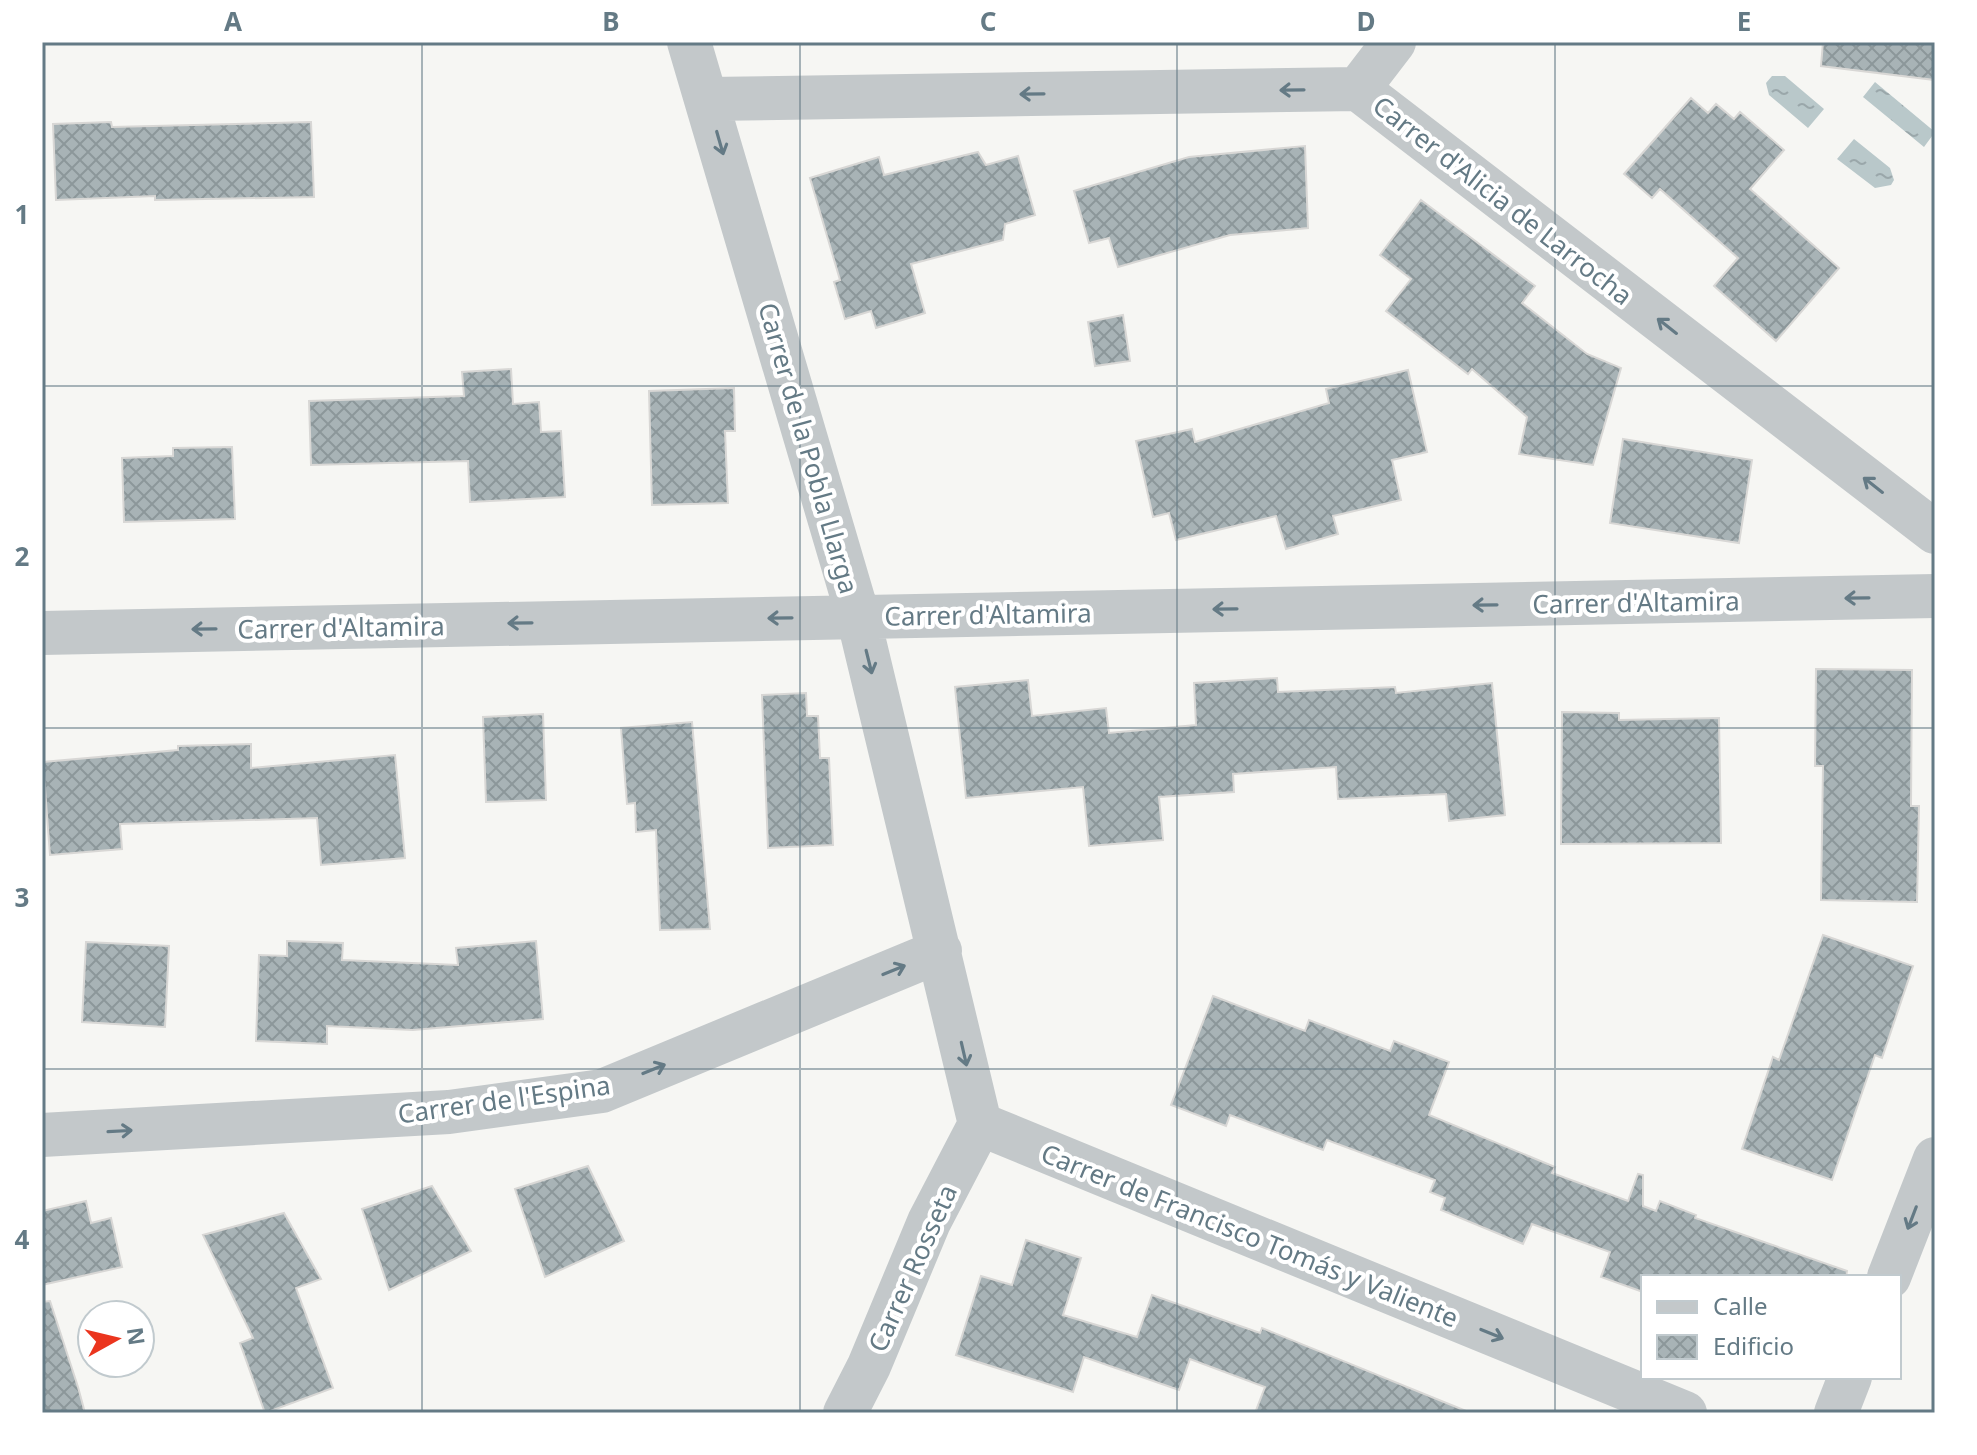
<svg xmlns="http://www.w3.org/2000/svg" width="1977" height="1455" viewBox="0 0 1977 1455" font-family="'Noto Sans',sans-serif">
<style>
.water{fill:url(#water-ripples)}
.building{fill:url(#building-cross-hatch);stroke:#d8d7d5;stroke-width:2}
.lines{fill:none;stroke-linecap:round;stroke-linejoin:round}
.street{stroke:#c3c8ca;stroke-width:44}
.oneway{stroke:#647a85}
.grid{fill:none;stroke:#647a85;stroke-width:2;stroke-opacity:0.55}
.labels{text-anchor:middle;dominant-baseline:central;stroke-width:8;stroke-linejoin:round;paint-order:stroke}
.street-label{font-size:26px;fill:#647a85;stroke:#fff}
.neatline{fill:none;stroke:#647a85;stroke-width:3}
.grid-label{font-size:26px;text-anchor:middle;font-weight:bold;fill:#647a85}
</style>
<defs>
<pattern id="water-ripples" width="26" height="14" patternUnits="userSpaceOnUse" patternTransform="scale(2)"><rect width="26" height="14" fill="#b9c8ca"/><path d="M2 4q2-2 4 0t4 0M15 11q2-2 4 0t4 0" fill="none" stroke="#9aa7aa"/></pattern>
<pattern id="building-cross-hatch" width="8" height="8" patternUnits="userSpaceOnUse" patternTransform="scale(2)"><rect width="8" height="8" fill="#a8b3b6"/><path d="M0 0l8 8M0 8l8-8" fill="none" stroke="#8c979a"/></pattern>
</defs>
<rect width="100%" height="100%" fill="#f6f6f3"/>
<path class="water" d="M1772 76H1785L1824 109 1808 128 1769 95 1766 83Z
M1875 82 1935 132 1924 147 1863 97Z
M1854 139 1890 168 1894 180 1891 185 1875 188 1837 159Z"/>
<path class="building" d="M1823 42H1935V80L1821 66Z
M1691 98 1708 113 1716 104 1734 119 1740 112 1784 150 1750 189 1839 268 1776 341 1714 286 1738 258 1660 189 1652 198 1624 174Z
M111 122 112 127 311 122 314 197 155 200V196L56 200 53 124Z
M1305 146 1308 228 1230 235 1118 267 1109 238 1089 243 1074 191 1189 157Z
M978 152 986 165 1018 156 1035 215 1005 224 1003 240 911 264 925 313 876 328 871 311 845 319 834 282 840 280 810 178 879 157 884 175Z
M1421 200 1535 286 1522 303 1587 354 1621 368 1593 465 1519 454 1527 417 1472 369 1468 374 1386 311 1411 279 1380 255Z
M1123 315 1130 361 1095 366 1088 322Z
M511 369 513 404 539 402 541 432 561 431 565 497 470 502 468 461 311 465 309 401 464 396 462 372Z
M1408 370 1427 452 1392 460 1401 500 1333 516 1338 534 1286 549 1276 516 1176 540 1169 513 1153 517 1136 441 1192 429 1195 442 1329 403 1326 389Z
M734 388 735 431H725L728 503 652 505 649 391Z
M1623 439 1752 460 1739 543 1610 523Z
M232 447 235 519 124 522 122 458 173 456V448Z
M1816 669 1912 670 1911 806H1919L1917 902 1821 900 1823 766H1815Z
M1277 678 1278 692 1395 687 1396 693 1492 683 1505 815 1449 821 1446 794 1338 799 1336 767 1233 774 1234 792 1159 797 1163 840 1089 846 1083 787 966 798 955 687 1028 680 1032 716 1106 708 1109 733 1196 725 1194 683Z
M806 693 807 716H818L820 758H829L833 845 768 848 762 695Z
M1562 712 1619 713V720L1719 718 1721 843 1561 844Z
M543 714 546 800 486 802 483 717Z
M692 722 710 929 660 930 656 830 636 832 635 803 627 804 621 728Z
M251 744V768L395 755 405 858 321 865 317 818 120 824 122 849 50 855 43 762 178 750V746Z
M1823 935 1913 966 1882 1058 1875 1055 1832 1180 1742 1149 1773 1057 1779 1060Z
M287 941 343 943 342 960 458 965 456 948 536 941 543 1019 413 1030 327 1026V1044L256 1041 259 955 287 956Z
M86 942 169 946 165 1027 82 1022Z
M1213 996 1305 1031 1309 1020 1390 1051 1394 1041 1449 1062 1429 1115 1555 1167 1552 1173 1628 1201 1638 1174 1643 1175V1206L1656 1211 1660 1201 1696 1215 1695 1218 1847 1271 1846 1277H1643V1292L1601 1277 1610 1252 1532 1224 1523 1244 1441 1210 1445 1198 1430 1192 1435 1180 1327 1140 1323 1150 1230 1115 1226 1126 1171 1105Z
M588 1166 624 1241 545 1277 515 1189Z
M432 1186 471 1251 389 1290 362 1209Z
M86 1201 91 1223 111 1218 122 1267 42 1285V1211Z
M284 1213 321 1279 296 1288 333 1388 265 1413 240 1343 253 1338 203 1235Z
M1026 1240 1081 1258 1063 1315 1137 1337 1152 1295 1260 1333 1262 1328 1471 1413H1255L1265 1387 1190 1359 1179 1390 1084 1357 1073 1392 956 1355 981 1276 1012 1285Z
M50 1301 78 1387 85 1413H42V1302Z"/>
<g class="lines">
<path class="street" d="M689 42 858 616 980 1124
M1358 89 1394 42
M708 99 1358 89 1935 532
M42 633 1935 596
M980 1124 1685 1413
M42 1135 449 1112 602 1091 940 951
M1889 1277 1935 1159
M845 1413 869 1366 929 1222 980 1124
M1836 1413 1850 1377"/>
</g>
<defs><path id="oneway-shaft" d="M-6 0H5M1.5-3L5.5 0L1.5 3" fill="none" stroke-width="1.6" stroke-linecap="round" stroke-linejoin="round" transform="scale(2)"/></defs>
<g class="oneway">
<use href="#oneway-shaft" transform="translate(1292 90) rotate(179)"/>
<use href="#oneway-shaft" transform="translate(1032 94) rotate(179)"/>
<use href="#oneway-shaft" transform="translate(720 143) rotate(74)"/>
<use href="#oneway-shaft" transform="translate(1667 326) rotate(-142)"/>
<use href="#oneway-shaft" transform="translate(1873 485) rotate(-142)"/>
<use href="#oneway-shaft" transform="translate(1857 598) rotate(179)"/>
<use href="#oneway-shaft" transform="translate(1485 605) rotate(179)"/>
<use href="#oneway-shaft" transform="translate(1225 609) rotate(179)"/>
<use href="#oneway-shaft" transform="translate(780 618) rotate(179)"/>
<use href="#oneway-shaft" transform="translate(520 623) rotate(179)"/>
<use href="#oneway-shaft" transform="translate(204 629) rotate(179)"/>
<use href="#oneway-shaft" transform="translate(869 662) rotate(76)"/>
<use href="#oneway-shaft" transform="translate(894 970) rotate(-22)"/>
<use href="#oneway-shaft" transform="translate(964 1054) rotate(77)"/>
<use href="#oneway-shaft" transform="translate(654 1069) rotate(-22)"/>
<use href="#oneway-shaft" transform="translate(120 1131) rotate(-3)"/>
<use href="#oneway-shaft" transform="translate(1912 1218) rotate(111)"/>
<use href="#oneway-shaft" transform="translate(1492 1334) rotate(22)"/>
</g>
<path class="grid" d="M422 42V1413M800 42V1413M1177 42V1413M1555 42V1413M42 386H1935M42 728H1935M42 1069H1935"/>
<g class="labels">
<g class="street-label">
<text transform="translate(1503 200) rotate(38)">Carrer d'Alicia de Larrocha</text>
<text transform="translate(809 448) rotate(74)">Carrer de la Pobla Llarga</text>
<text transform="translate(1636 602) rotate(-1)">Carrer d'Altamira</text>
<text transform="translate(988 614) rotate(-1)">Carrer d'Altamira</text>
<text transform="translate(341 627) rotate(-1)">Carrer d'Altamira</text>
<text transform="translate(504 1099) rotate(-8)">Carrer de l'Espina</text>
<text transform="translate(1250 1235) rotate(22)">Carrer de Francisco Tomás y Valiente</text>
<text transform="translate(912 1268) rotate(-66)">Carrer Rosseta</text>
</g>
</g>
<rect width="1977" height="1455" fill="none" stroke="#ffffff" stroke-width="88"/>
<rect x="1641" y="1275" width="260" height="104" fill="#ffffff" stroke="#c1cace" stroke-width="2"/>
<rect x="1657" y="1301" width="40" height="12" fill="#c3c8ca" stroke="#c1cace" stroke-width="2"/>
<text x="1713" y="1315" font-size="24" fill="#647a85">Calle</text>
<rect x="1657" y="1335" width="40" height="24" fill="url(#building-cross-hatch)" stroke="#c1cace" stroke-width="2"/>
<text x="1713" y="1355" font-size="24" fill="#647a85">Edificio</text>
<g transform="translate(116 1339) rotate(82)"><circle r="38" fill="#ffffff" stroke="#c1cace" stroke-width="2"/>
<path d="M0-6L14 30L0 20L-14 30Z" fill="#eb351e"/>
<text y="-12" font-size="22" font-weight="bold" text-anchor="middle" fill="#647a85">N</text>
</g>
<rect x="44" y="44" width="1889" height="1367" class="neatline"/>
<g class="grid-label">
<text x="233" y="31">A</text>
<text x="611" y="31">B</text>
<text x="988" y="31">C</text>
<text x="1366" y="31">D</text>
<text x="1744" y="31">E</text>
<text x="22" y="224">1</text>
<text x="22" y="566">2</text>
<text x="22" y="907">3</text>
<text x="22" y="1249">4</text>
</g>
</svg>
